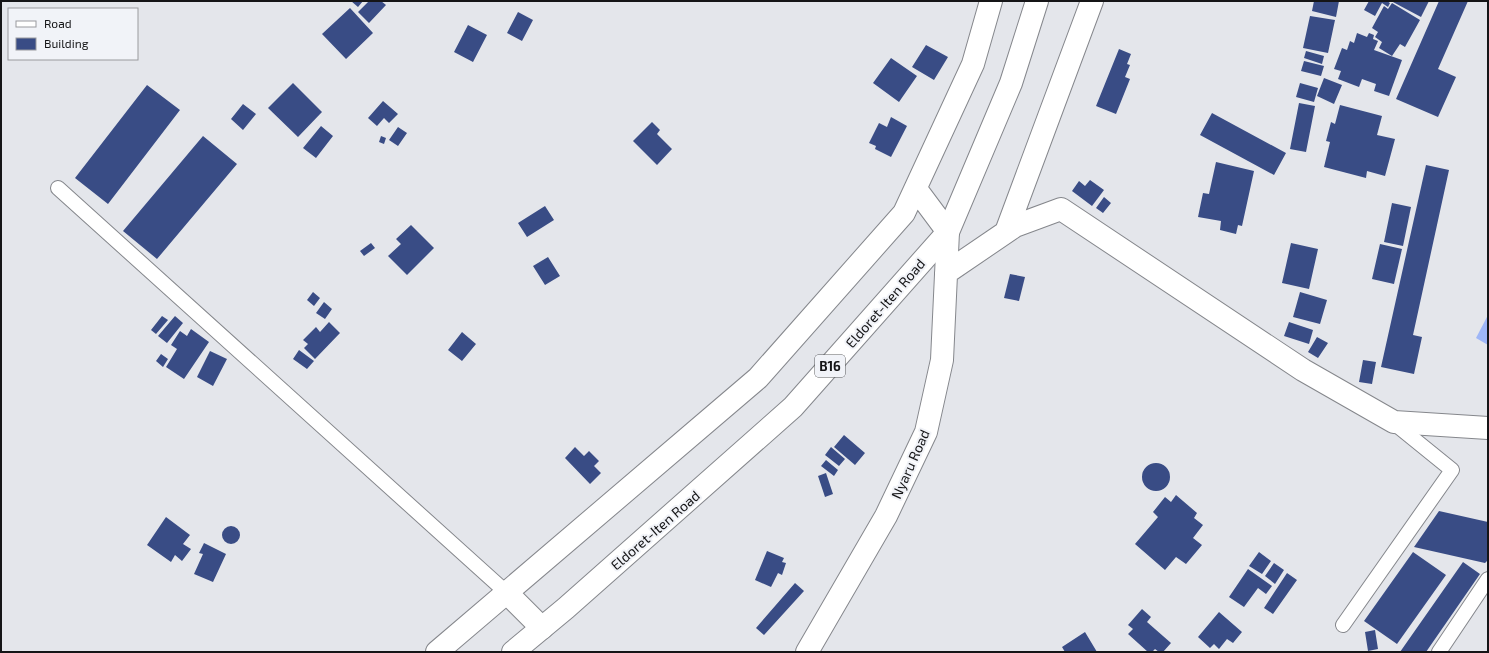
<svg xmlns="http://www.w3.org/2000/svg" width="1489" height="653" viewBox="0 0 1489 653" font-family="'Exo 2',sans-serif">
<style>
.water{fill:#9eb6f7}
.building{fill:#394c85}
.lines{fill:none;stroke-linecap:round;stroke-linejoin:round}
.service-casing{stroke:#85878c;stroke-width:16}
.minor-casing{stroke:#85878c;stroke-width:24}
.primary-casing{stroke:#85878c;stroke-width:24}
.service{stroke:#fff;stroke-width:14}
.minor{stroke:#fff;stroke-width:22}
.primary{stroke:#fff;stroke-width:22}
.labels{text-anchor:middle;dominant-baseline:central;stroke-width:4;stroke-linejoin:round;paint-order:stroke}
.shield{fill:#f1f3f8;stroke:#57585a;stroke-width:1}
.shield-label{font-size:13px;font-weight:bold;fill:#151517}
.street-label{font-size:14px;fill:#151517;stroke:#f1f3f8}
</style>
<rect width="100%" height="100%" fill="#e4e6eb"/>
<path class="water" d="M1488 315V345L1476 338Z"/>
<path class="building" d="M351 1H363L358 7Z
M369 1H381L386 5 369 23 358 12Z
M1314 1H1339L1336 17 1312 11Z
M1369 1H1387L1390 3 1388 7 1382 3 1375 16 1364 10Z
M1391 1H1429L1421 17Z
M1439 1H1468L1438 69 1456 77 1438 117 1396 99Z
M1392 3 1420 20 1405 47 1400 44 1392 56 1379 48 1382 42 1375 37 1378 32 1372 28 1384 6 1388 9Z
M350 8 373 33 346 59 322 34Z
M518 12 533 20 522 41 507 33Z
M1310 16 1335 20 1328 53 1303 48Z
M468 25 487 35 473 62 454 52Z
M1357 33 1367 37 1369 33 1374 35 1373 39 1378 41 1374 50 1402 60 1389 96 1374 91 1376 84 1362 79 1359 87 1338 79 1341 71 1334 69 1342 48 1347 50 1350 41 1354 43Z
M926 45 948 57 934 80 912 67Z
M1119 49 1131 54 1127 64 1130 65 1125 77 1130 79 1116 114 1096 106Z
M1306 51 1324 56 1322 64 1304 58Z
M891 58 917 76 899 102 873 83Z
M1304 61 1324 66 1321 76 1301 71Z
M1324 78 1342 85 1334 104 1317 96Z
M293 83 322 112 298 137 268 108Z
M1300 83 1318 88 1314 102 1296 97Z
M147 85 180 110 108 204 75 178Z
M383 101 398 114 389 123 384 118 377 126 368 118Z
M1299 103 1315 106 1306 152 1290 149Z
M243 104 256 114 243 130 231 119Z
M1340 105 1382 116 1377 135 1395 139 1385 176 1367 171 1366 178 1324 167 1330 142 1326 141 1331 122 1335 124Z
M1212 113 1286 153 1274 175 1200 135Z
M891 117 907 126 891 157 875 149 876 146 869 143 879 123 887 127Z
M652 122 660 130 657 134 672 149 657 165 633 141Z
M321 126 333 136 316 158 303 148Z
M398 127 407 133 398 146 389 140Z
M203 136 237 164 157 259 123 231Z
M381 136 386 138 384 144 379 142Z
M1216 162 1254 171 1242 226 1238 225 1236 234 1220 230 1221 221 1198 217 1203 193 1209 194Z
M1426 165 1449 170 1413 335 1422 337 1414 374 1381 367Z
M1090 180 1104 190 1092 206 1072 191 1079 181 1085 186Z
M1104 197 1111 203 1103 213 1096 208Z
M1392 203 1411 207 1403 246 1384 242Z
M545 206 554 220 527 237 518 223Z
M411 225 434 248 407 275 388 256 401 244 396 239Z
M371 243 375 248 364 256 360 251Z
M1291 243 1318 249 1309 289 1282 283Z
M1380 244 1402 249 1394 284 1372 279Z
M548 257 560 276 545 285 533 266Z
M1010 274 1025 277 1019 301 1004 298Z
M313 292 320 298 314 306 307 300Z
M1300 292 1327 300 1320 324 1293 317Z
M324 302 332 309 325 319 316 313Z
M162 316 168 320 156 334 151 330Z
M175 316 183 323 167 343 158 336Z
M329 322 340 333 315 359 304 348 308 344 303 340 316 327 320 332Z
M1289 322 1313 330 1309 344 1284 336Z
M191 329 209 342 184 379 166 367 177 349 171 345 180 331 187 336Z
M462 332 476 344 462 361 448 350Z
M1317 337 1328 343 1318 358 1308 352Z
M299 350 314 361 307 369 293 359Z
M210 351 227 359 213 386 197 377Z
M161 354 168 359 163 367 156 361Z
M1363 360 1376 362 1372 384 1359 382Z
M844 435 865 453 855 465 834 447Z
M575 447 584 456 589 451 599 461 594 466 601 473 590 484 565 458Z
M831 447 845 459 839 466 825 455Z
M826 460 838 470 834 476 821 466Z
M1142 477a14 14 0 1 1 28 0a14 14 0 1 1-28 0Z
M826 473 833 494 825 497 818 476Z
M1176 495 1197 513 1194 518 1203 525 1193 538 1202 545 1186 564 1176 557 1165 570 1135 544 1158 517 1153 512 1165 497 1171 502Z
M1439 511 1488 522V560L1485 563 1414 547Z
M166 517 190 535 183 544 191 549 182 561 175 555 171 562 147 545Z
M222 535a9 9 0 1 1 18 0a9 9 0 1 1-18 0Z
M204 543 226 554 213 582 194 574 203 554 199 553Z
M767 551 784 558 782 562 786 563 782 575 778 573 771 587 755 580Z
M1259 552 1271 561 1262 574 1249 566Z
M1413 552 1446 575 1397 644 1364 621Z
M1463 562 1480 574 1426 652H1400Z
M1274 563 1284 570 1275 584 1265 576Z
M1248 569 1272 586 1266 594 1258 588 1244 607 1229 597Z
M1287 573 1297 580 1273 614 1264 608Z
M795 583 804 591 764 635 756 628Z
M1142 609 1151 617 1147 622 1171 643 1163 652H1159L1155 649 1152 652H1148L1128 634 1133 629 1128 625Z
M1219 612 1242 632 1233 643 1227 639 1219 649 1214 644 1210 648 1198 637Z
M1375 630 1378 649 1368 651 1365 632Z
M1085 632 1097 652H1065L1062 647Z"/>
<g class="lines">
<g class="service-casing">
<path id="service" d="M58 188 507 593
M1343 625 1452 470 1394 423
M1439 652 1488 579"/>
</g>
<g class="minor-casing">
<path id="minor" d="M1006 232 1092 1
M946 273 1015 226 1061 209 1303 370 1394 422 1488 428
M507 593 542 628
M437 652 758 378 904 213 973 64 991 1
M807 652 886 516 926 432 942 360 948 232 916 189"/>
</g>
<g class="primary-casing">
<path id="primary" d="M513 652 566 608 793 407 948 232 1011 83 1037 1"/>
</g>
<use href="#service" class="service"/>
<use href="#minor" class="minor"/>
<use href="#primary" class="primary"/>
</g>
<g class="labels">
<rect class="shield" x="815" y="355" width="30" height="22" rx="3"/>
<g class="shield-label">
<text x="830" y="366">B16</text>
</g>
<g class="street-label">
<text transform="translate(885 303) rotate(-49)">Eldoret-Iten Road</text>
<text transform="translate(910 464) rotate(-66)">Nyaru Road</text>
<text transform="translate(655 530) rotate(-41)">Eldoret-Iten Road</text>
</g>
</g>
<rect width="1489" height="653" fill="none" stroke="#151517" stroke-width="4"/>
<rect x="8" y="8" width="130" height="52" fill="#f1f3f8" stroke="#999a9e"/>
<rect x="16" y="21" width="20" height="6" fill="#ffffff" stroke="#999a9e"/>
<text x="44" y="28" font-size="12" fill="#151517">Road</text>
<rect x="16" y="38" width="20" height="12" fill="#394c85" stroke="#999a9e"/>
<text x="44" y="48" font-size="12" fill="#151517">Building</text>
</svg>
